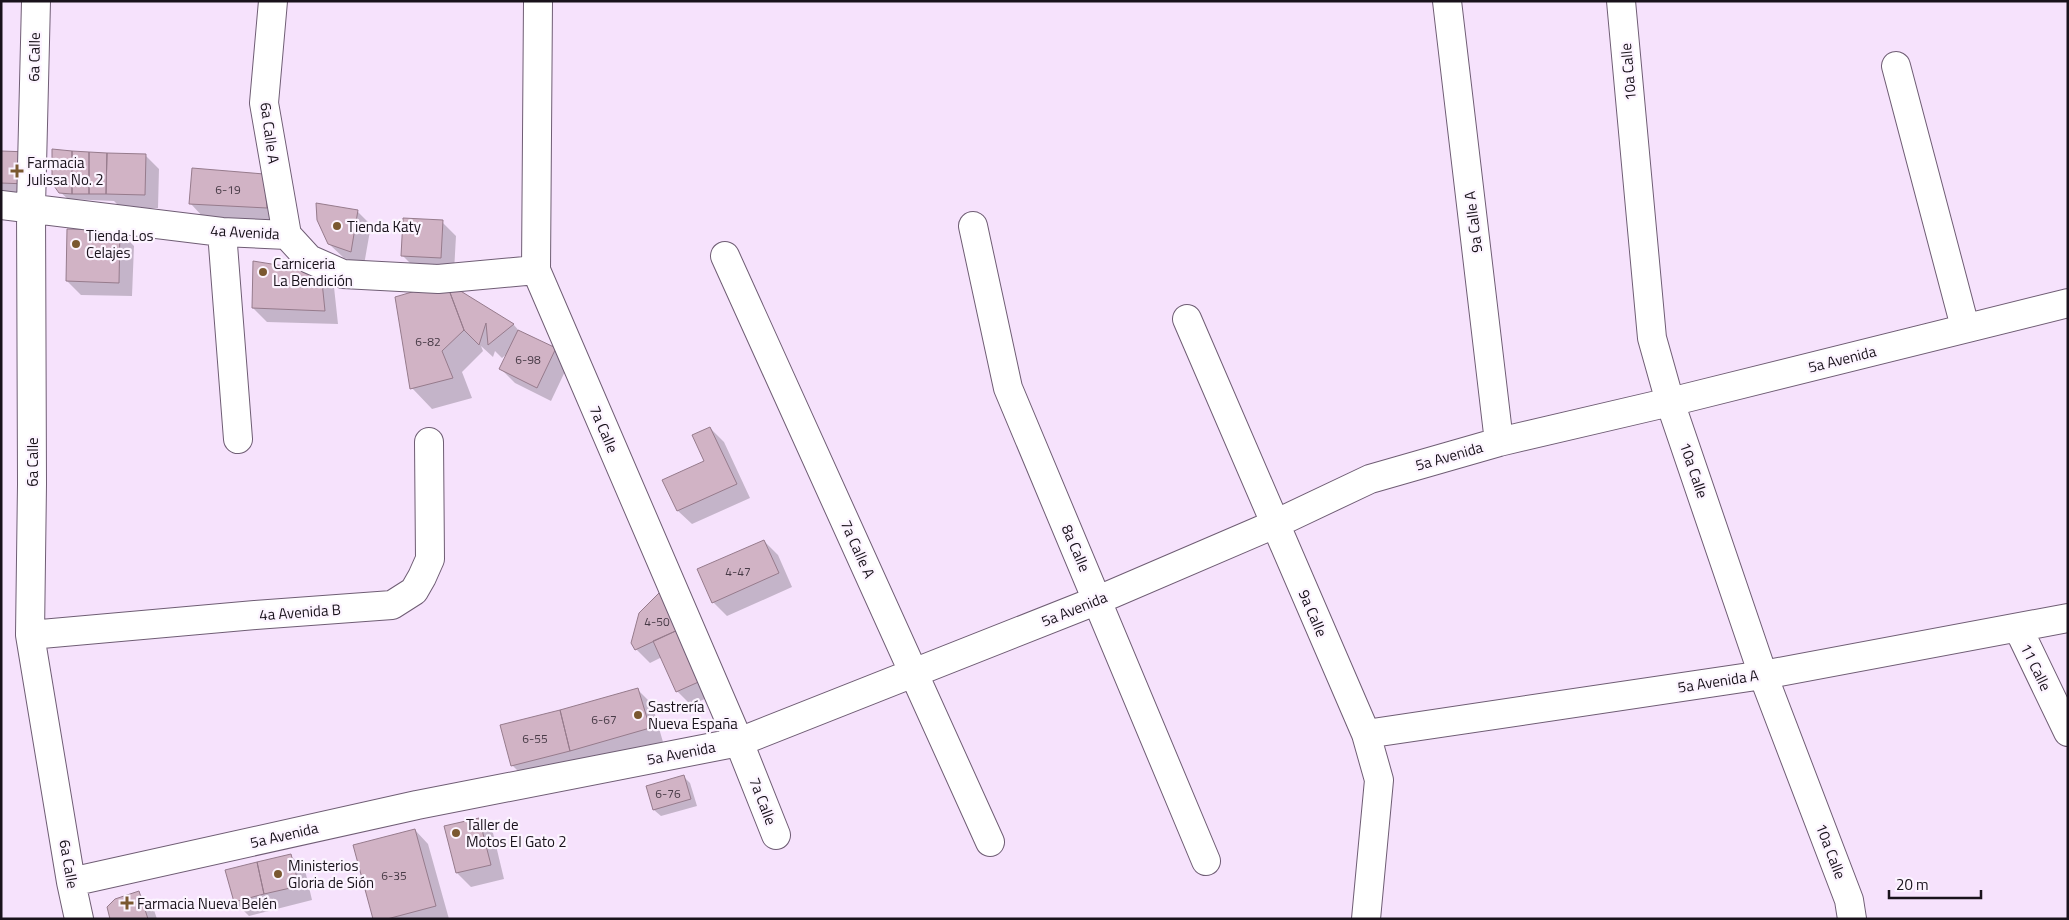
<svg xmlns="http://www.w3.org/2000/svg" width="2069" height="920" viewBox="0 0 2069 920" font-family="'Titillium Web',sans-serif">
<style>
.shadow{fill:#0003}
.building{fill:#d1b3c5;stroke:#967b8c}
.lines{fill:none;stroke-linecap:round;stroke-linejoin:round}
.minor-casing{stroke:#6f5d74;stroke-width:30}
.minor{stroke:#fff;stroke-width:28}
.poi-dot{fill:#7a5830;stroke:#fcf4ff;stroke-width:2}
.labels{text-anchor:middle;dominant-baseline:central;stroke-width:4.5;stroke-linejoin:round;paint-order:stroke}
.number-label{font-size:12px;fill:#473a46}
.street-label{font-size:15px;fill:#19121b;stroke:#fcf4ff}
.poi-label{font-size:15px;fill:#19121b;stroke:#fcf4ff;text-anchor:start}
</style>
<rect width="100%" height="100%" fill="#f6e2fc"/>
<path class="shadow" d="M1 152 41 198 1 195Z
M145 155 159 169 158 208H121L114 201 68 199 60 192Z
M263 176 280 221 204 218 191 204Z
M357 211 371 225 364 265 344 258 329 244Z
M442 222 456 236 454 272 416 269 402 255Z
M120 232 134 246 132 296 81 295 67 281Z
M320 273 334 287 338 324 267 322 253 308Z
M445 283 514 325 520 332 556 349 569 363 551 401 515 383 501 369 508 353 502 358 495 351 493 357 481 346 483 351 462 372 472 398 432 409 412 388Z
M710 428 724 442 750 498 692 524 678 511 705 462Z
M764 541 778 555 792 587 727 616 713 602Z
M663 591 716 694 691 705 677 691 662 657 650 663 636 649Z
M638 690 652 704 663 742 526 779 512 765Z
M683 776 690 783 697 806 661 816 654 810 648 787Z
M479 819 493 833 504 879 471 887 457 873Z
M415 830 428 844 449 919H374Z
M291 856 305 870 312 900 249 916 235 902Z
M139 893 153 907 157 919H111Z"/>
<path class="building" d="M52 149 72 151V194L59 193 52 183Z
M1 151 29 152 27 184 1 183Z
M72 151 89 152V194H72Z
M89 152 107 153 106 194H89Z
M107 153 146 154 145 195 106 194Z
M192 168 264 174 267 208 189 204Z
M316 203 358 210 351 252 328 244 317 220Z
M403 218 443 220 441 258 401 256Z
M67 229 120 230 119 283 66 281Z
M253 261 321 272 325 311 252 308Z
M446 282 464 330 442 351 453 378 410 389 395 297Z
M446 282 514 324 488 345 486 323 479 345 464 330Z
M518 330 556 348 537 388 499 369Z
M710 427 737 484 677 511 662 480 704 461 692 435Z
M764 540 779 573 712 603 697 569Z
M663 589 680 629 635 650 631 643 639 613Z
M680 629 703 680 676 692 653 641Z
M638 688 650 728 570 751 560 710Z
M560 710 570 751 511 766 500 725Z
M684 775 691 799 653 810 646 786Z
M479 818 491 865 456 873 444 826Z
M415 829 436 906 387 919H373L353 845Z
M291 854 299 886 264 894 257 862Z
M257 862 264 894 234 902 225 870Z
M139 891 148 919H110L107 907 115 899Z"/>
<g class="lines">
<g class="minor-casing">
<path id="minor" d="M36 1 31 207 32 484 30 635 71 882 79 919
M273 1 264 103 287 235
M538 1 536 270 739 742 776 835
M1447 1 1499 442
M1621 1 1652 338 1670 402 1763 675 1849 900 1852 919
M1896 66 1965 327
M1 205 222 232 287 235 309 259 343 274 438 279 536 270
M973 226 1008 388 1206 861
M222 232 238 439
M725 256 990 842
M1187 319 1366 734 1379 780 1366 919
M2018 628 2068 732
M30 635 255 615 392 605 414 591 422 577 430 559 429 442
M1366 734 1763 675 2068 618
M71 882 417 805 739 742 1098 600 1275 524 1370 479 1499 442 1670 402 2068 303"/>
</g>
<use href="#minor" class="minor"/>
</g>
<g class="poi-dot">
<path d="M14.5 163.5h5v5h5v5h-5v5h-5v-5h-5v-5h5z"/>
<circle cx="337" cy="226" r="5"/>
<circle cx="76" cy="244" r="5"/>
<circle cx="263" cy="272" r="5"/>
<circle cx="638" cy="715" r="5"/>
<circle cx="456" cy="833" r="5"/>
<circle cx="278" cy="874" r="5"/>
<path d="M124.5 895.5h5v5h5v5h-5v5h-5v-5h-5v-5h5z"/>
</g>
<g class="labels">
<g class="number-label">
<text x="228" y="189">6-19</text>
<text x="428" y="341">6-82</text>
<text x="528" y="359">6-98</text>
<text x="738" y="571">4-47</text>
<text x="657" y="621">4-50</text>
<text x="604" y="719">6-67</text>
<text x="535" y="738">6-55</text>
<text x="668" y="793">6-76</text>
<text x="394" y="875">6-35</text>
</g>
<g class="street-label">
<text transform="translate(34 57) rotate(-89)">6a Calle</text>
<text transform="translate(1628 72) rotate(-95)">10a Calle</text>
<text transform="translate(270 133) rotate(82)">6a Calle A</text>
<text transform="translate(1473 222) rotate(-97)">9a Calle A</text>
<text transform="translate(245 232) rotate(3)">4a Avenida</text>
<text transform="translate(1842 359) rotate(-14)">5a Avenida</text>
<text transform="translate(604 429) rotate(67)">7a Calle</text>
<text transform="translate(1449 456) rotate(-16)">5a Avenida</text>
<text transform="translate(32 462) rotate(-90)">6a Calle</text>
<text transform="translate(1694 470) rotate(71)">10a Calle</text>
<text transform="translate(1076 548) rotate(67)">8a Calle</text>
<text transform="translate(858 549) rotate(66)">7a Calle A</text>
<text transform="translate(1074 609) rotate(-22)">5a Avenida</text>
<text transform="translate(300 612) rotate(-4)">4a Avenida B</text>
<text transform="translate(1313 613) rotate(67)">9a Calle</text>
<text transform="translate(2036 667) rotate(64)">11 Calle</text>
<text transform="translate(1718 681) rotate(-9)">5a Avenida A</text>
<text transform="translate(681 753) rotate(-11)">5a Avenida</text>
<text transform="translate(763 801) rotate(69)">7a Calle</text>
<text transform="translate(284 835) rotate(-13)">5a Avenida</text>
<text transform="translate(1831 851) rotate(69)">10a Calle</text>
<text transform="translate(69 864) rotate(80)">6a Calle</text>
</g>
<g class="poi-label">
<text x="27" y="162">Farmacia<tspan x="27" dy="17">Julissa No. 2</tspan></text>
<text x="347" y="226">Tienda Katy</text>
<text x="86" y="235">Tienda Los<tspan x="86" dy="17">Celajes</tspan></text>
<text x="273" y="263">Carniceria<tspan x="273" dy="17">La Bendición</tspan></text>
<text x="648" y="706">Sastrería<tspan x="648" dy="17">Nueva España</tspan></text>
<text x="466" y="824">Taller de<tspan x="466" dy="17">Motos El Gato 2</tspan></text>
<text x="288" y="865">Ministerios<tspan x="288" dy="17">Gloria de Sión</tspan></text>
<text x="137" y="903">Farmacia Nueva Belén</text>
</g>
</g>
<rect width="2069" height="920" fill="none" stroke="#19121b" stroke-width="5"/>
<path d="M1889 890v8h92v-8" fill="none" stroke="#19121b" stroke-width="2.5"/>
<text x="1896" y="890" font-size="15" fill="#19121b" stroke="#fcf4ff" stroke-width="4" paint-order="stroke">20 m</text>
</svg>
